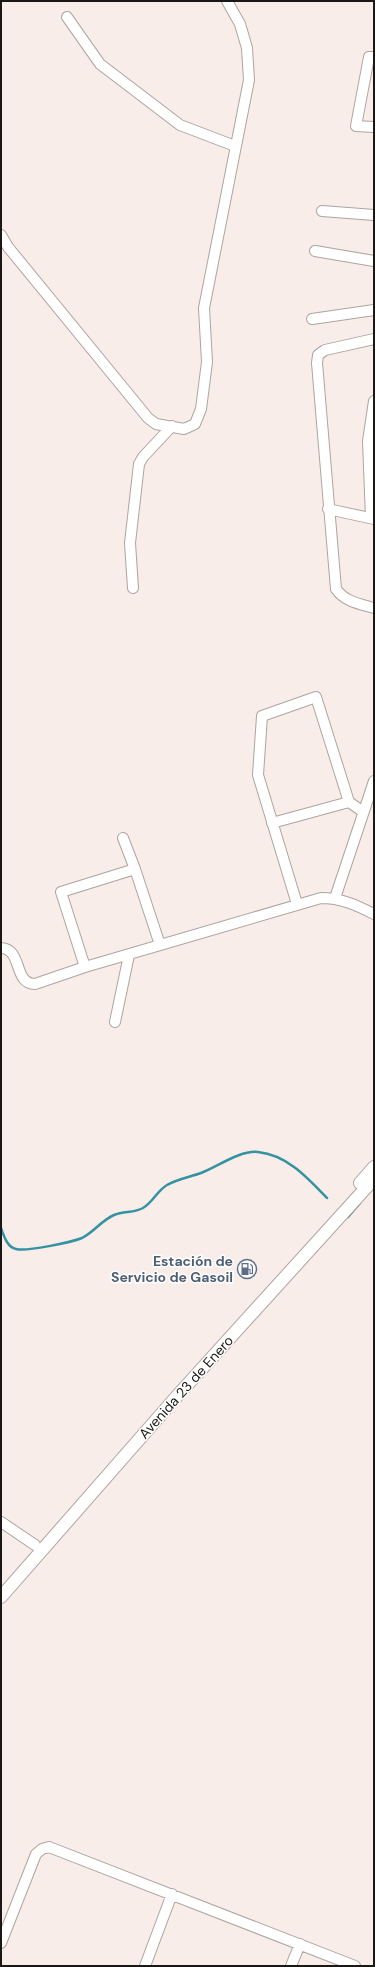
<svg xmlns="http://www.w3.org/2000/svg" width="375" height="1967" viewBox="0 0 375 1967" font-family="'DM Sans',sans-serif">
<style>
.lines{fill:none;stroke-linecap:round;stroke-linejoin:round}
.stream{stroke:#3492a2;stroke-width:2.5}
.minor-casing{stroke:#aea4a0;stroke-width:12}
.major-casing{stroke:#aea4a0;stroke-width:14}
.minor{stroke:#fff;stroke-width:10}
.major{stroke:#fff;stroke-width:12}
.labels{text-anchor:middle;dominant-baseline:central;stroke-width:3;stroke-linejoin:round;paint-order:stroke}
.service-label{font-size:14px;font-weight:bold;fill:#4e5e75;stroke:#fff;text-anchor:end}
.street-label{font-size:14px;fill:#1a1715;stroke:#fff}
</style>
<rect width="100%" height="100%" fill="#f8ede9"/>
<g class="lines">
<path class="stream" d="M347 1216 348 1217 360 1203
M1 1228C4 1236 7 1247 16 1249 26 1252 72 1242 82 1238 94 1232 102 1220 114 1215 124 1211 134 1213 143 1208 153 1202 157 1191 167 1185 177 1179 190 1177 201 1173 217 1167 240 1150 258 1152 287 1155 307 1177 327 1198"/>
<g class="minor-casing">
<path id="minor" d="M67 17 100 64 180 125 235 146
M374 57H369L356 126 374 127
M322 211 374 215
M1 235 8 247 148 418 156 424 184 429 195 424 201 409 207 362 204 308 249 80 247 48 240 24 227 1
M315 251 374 261
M312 319 374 310
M374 339 325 350 318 355 317 363 336 589C345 602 360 604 374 608
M328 509 374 519
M371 518 368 441 374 401
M133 588 130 543 139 464 143 457 172 426
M272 823 349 802
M123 838 135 869 160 945
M335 898 374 781
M297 904 258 775 262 716 316 697 349 802 362 811
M1 948C23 949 13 984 35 984L85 967 321 898C341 898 356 905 374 914
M85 967 61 892 135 869
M115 1022 129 955
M1 1522 35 1545
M1 1943 36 1854 42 1849 49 1847 355 1966
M145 1966 172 1894
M291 1966 300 1944"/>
</g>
<g class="major-casing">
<path id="major" d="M360 1183 374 1167
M1 1597 178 1395 374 1179"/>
</g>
<use href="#minor" class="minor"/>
<use href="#major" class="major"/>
</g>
<defs>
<g id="fuel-ring" transform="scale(1)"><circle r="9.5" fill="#fff" stroke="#5c6f8a" stroke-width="1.5"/><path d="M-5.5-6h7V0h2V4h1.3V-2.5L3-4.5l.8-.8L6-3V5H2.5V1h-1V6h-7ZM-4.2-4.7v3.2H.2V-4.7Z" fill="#5c6f8a"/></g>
</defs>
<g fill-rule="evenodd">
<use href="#fuel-ring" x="247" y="1269"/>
</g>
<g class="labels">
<g class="service-label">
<text x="233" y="1261">Estación de<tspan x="233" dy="16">Servicio de Gasoil</tspan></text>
</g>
<g class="street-label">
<text transform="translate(186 1387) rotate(-48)">Avenida 23 de Enero</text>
</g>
</g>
<rect width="375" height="1967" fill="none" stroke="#1a1715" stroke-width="4"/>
</svg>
